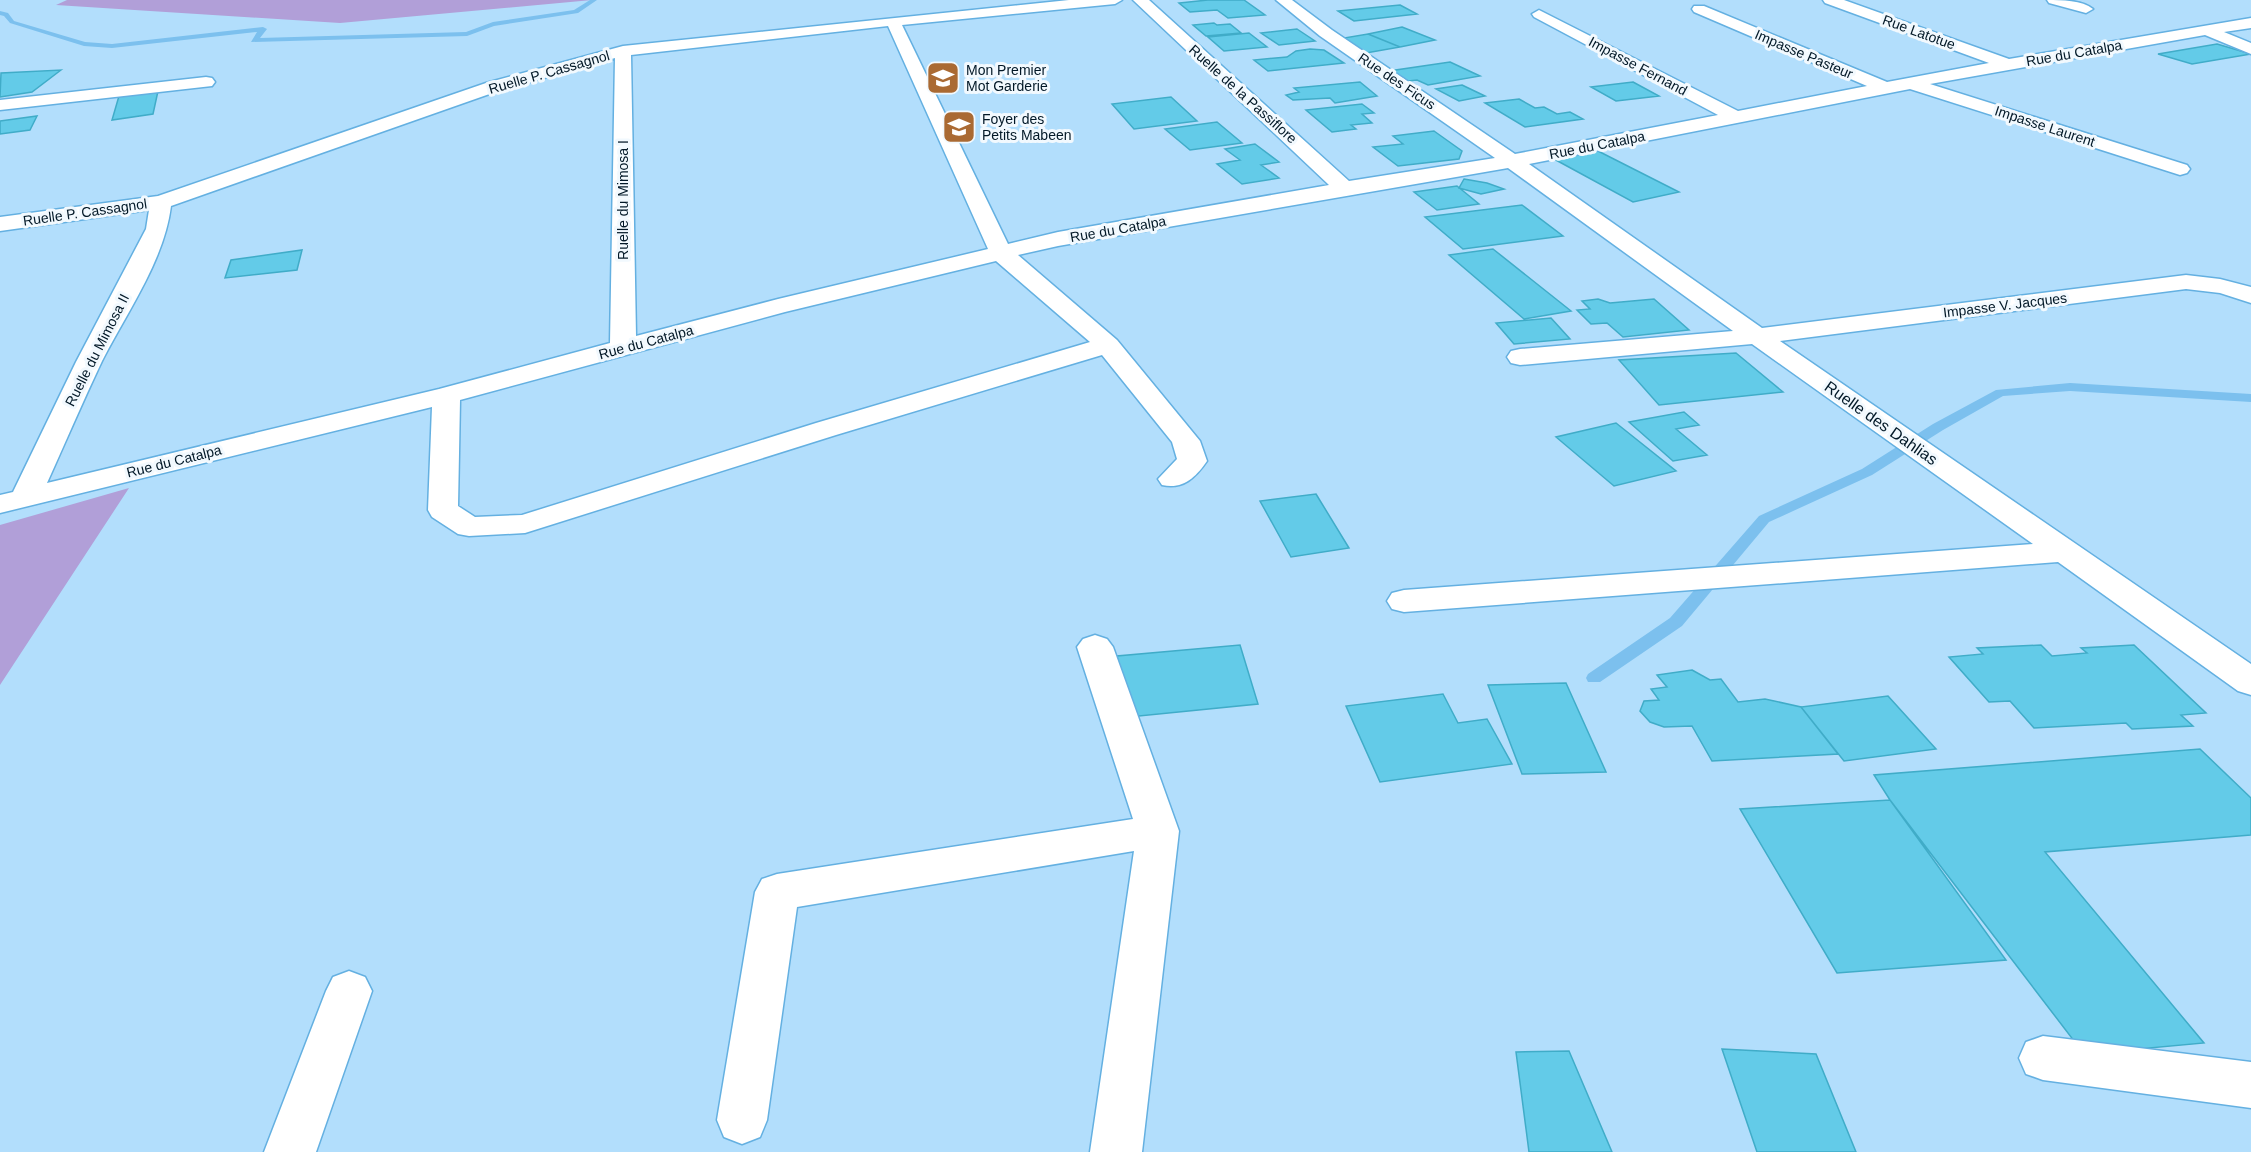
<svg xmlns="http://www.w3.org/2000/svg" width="2251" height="1152" viewBox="0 0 2251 1152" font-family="Arial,sans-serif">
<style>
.green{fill:#b19fd8}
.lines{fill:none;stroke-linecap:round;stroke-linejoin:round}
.stream{fill:#7cc0ee;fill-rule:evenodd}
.building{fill:#63cbe8;stroke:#40acc8;stroke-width:1.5}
.minor-casing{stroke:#64b0e1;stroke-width:3}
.minor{fill:#fff;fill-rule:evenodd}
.labels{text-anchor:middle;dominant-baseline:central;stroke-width:6;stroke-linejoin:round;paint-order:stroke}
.far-street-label{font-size:14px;fill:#021827;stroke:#f2f9fe}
.far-poi-label{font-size:14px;fill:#021827;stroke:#f2f9fe;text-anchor:start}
.street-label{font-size:16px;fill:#021827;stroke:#f2f9fe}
</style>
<rect width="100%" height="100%" fill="#b2defc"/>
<path class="green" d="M67 0H592L340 23 56 5Z
M129 488 0 685V525Z"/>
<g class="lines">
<path class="stream" d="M590 0H597L578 13 494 26 467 36 251 42 257 32 112 48 84 46 10 23 4 16 0 15V11L8 13 14 21 85 42 112 44 263 27 267 29 260 38 466 32 493 22 574 10Z
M2070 383 2251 394V402L2070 391 2003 396 1943 430 1872 475 1769 522 1682 626 1600 682H1588L1586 678 1588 674 1670 618 1759 516 1862 469 1933 424 1996 390Z"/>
</g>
<path class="building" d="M1208 0H1244L1265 15 1228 18 1217 10 1190 12 1179 3Z
M1400 5 1417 14 1354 21 1338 11Z
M1214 23 1217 25 1230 24 1241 33 1206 36 1193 25Z
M1402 27 1435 40 1400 47 1368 34Z
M1297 29 1315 41 1279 45 1261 33Z
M1249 33 1267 47 1224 51 1208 37Z
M1368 34 1400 47 1366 53 1338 39Z
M2217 44 2251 54 2192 64 2158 54Z
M1310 49 1324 50 1344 63 1268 71 1254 60 1287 57 1296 51Z
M1450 62 1480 76 1428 85 1417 80 1408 81 1389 71Z
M61 70 32 92 0 97 1 73Z
M1360 82 1377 96 1335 103 1330 98 1293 100 1286 95 1299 92 1294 88Z
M1633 82 1659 96 1616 101 1591 87Z
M1462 85 1485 96 1459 101 1436 89Z
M158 91 153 114 112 120 119 96Z
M1171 97 1197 121 1134 129 1112 104Z
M1519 99 1535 108 1544 107 1557 114 1570 112 1583 119 1525 127 1485 103Z
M1362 104 1374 113 1362 114 1372 123 1351 125 1356 129 1332 132 1306 110Z
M37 116 30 130 0 134V121Z
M1217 122 1242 143 1190 150 1165 129Z
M1434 131 1462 151 1459 159 1398 166 1373 147 1403 144 1393 136Z
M1255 144 1279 162 1261 165 1279 178 1242 184 1217 164 1240 160 1225 149Z
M1598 151 1679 192 1633 202 1554 159Z
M1464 179 1487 183 1504 189 1481 194 1459 188Z
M1457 186 1479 204 1437 210 1414 192Z
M1522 205 1563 236 1463 249 1425 217Z
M1493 249 1571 311 1524 319 1449 255Z
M302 250 297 270 225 278 231 260Z
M1598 299 1610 303 1654 299 1689 330 1623 337 1607 323 1591 324 1577 310 1590 309 1582 301Z
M1551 318 1570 339 1514 344 1496 323Z
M1736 353 1783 392 1659 405 1619 360Z
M1684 412 1699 425 1676 429 1707 455 1673 461 1629 422Z
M1616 423 1676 471 1614 486 1556 437Z
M1316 494 1349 548 1291 557 1260 501Z
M1240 645 1258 704 1129 717 1117 656Z
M2041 645 2052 656 2087 653 2081 648 2134 645 2206 713 2181 715 2193 726 2132 729 2126 723 2034 728 2010 701 1989 702 1949 657 1983 654 1977 648Z
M1692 670 1710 680 1721 679 1738 702 1765 699 1801 707 1838 754 1712 761 1692 726 1664 727 1650 722 1640 711 1644 701 1659 700 1651 689 1667 687 1657 675Z
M1566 683 1606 772 1522 774 1488 685Z
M1443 694 1458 723 1487 719 1512 764 1380 782 1346 706Z
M1888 696 1936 749 1844 761 1801 707Z
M2200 749 2251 798V835L2045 852 2204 1043 2084 1054 1890 800 1874 775Z
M1890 800 2006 960 1837 973 1740 809Z
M1722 1049 1816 1054 1856 1152H1757Z
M1569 1051 1612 1152H1529L1516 1052Z"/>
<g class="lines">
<g class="minor-casing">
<path id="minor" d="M1069 0H1122L1115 4 902 25 1008 244 1058 232 1329 185 1133 0H1149L1349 181 1495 158 1320 36 1276 0H1292L1332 30 1515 154 1718 115 1534 17 1532 14 1539 10 1738 111 1867 86 1694 12 1692 9 1694 6H1704L1887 82 1989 63 1825 3 1823 0H1844L2009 59 2251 18V28L2224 32 2251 43V54L2205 35 1930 84 2187 165 2190 169 2187 173 2180 175 1910 89 1529 164 1762 328 2186 275 2220 279 2251 287V303L2220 293 2186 289 1780 341 2251 664V695L2238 691 2058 562 1404 612 1392 609 1387 601 1392 593 1404 590 2033 544 1752 344 1520 365 1511 363 1507 357 1511 351 1520 349 1733 331 1508 168 1058 246 1018 255 1117 340 1200 441 1207 461C1196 477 1183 490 1162 485L1158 479 1177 459 1172 442 1102 355 836 435 525 533 469 536 458 534 432 517 428 510 432 407 0 513V495L13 492 76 362 146 229 149 210 0 231V217L158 196 486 83 623 46ZM888 26 988 249 778 299 636 336 631 55ZM615 58 610 343 439 389 47 483C65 443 83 401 102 361 127 312 164 261 171 206L498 91ZM996 261 1090 342 816 423 522 515 475 517 458 506 460 400 785 312Z
M2047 0C2062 0 2082 0 2093 9L2086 13 2049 3Z
M206 77 212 78 215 82 212 86 0 110V100Z
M1095 635 1107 639 1113 647 1179 831 1142 1152H1090L1134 851 797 907 767 1120 760 1137 742 1144 724 1137 717 1120 755 892 762 879 777 874 1133 819 1077 647 1083 639Z
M349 971 365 977 372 991 316 1152H264L326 991 333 977Z
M2043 1036 2251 1062V1108L2043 1080 2026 1074 2019 1058 2026 1042Z"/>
</g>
<use href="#minor" class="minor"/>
</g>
<defs>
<g id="school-square" transform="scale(1.725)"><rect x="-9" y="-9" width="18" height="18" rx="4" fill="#aa6a33" stroke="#f2f9fe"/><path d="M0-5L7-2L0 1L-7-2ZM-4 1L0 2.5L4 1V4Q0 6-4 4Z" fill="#fff"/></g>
</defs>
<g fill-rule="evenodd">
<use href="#school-square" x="943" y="78"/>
<use href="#school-square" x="959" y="127"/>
</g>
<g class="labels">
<g class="far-street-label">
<text transform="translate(1919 32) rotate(20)">Rue Latotue</text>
<text transform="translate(2074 53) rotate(-10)">Rue du Catalpa</text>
<text transform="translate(1804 54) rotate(23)">Impasse Pasteur</text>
<text transform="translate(1638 66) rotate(28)">Impasse Fernand</text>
<text transform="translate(549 72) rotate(-16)">Ruelle P. Cassagnol</text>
<text transform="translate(1397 81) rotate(34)">Rue des Ficus</text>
<text transform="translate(1243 94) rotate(42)">Ruelle de la Passiflore</text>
<text transform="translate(2045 126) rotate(18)">Impasse Laurent</text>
<text transform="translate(1597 145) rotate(-11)">Rue du Catalpa</text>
<text transform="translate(623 200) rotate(-90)">Ruelle du Mimosa I</text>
<text transform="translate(85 212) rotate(-8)">Ruelle P. Cassagnol</text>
<text transform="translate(1118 229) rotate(-10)">Rue du Catalpa</text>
<text transform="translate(2005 305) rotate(-7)">Impasse V. Jacques</text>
<text transform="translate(646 342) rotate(-15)">Rue du Catalpa</text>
<text transform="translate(97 350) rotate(-63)">Ruelle du Mimosa II</text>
<text transform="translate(174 461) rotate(-14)">Rue du Catalpa</text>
</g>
<g class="far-poi-label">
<text x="966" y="70">Mon Premier<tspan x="966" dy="16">Mot Garderie</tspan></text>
<text x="982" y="119">Foyer des<tspan x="982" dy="16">Petits Mabeen</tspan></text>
</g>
<g class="street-label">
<text transform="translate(1881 423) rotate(35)">Ruelle des Dahlias</text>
</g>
</g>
</svg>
